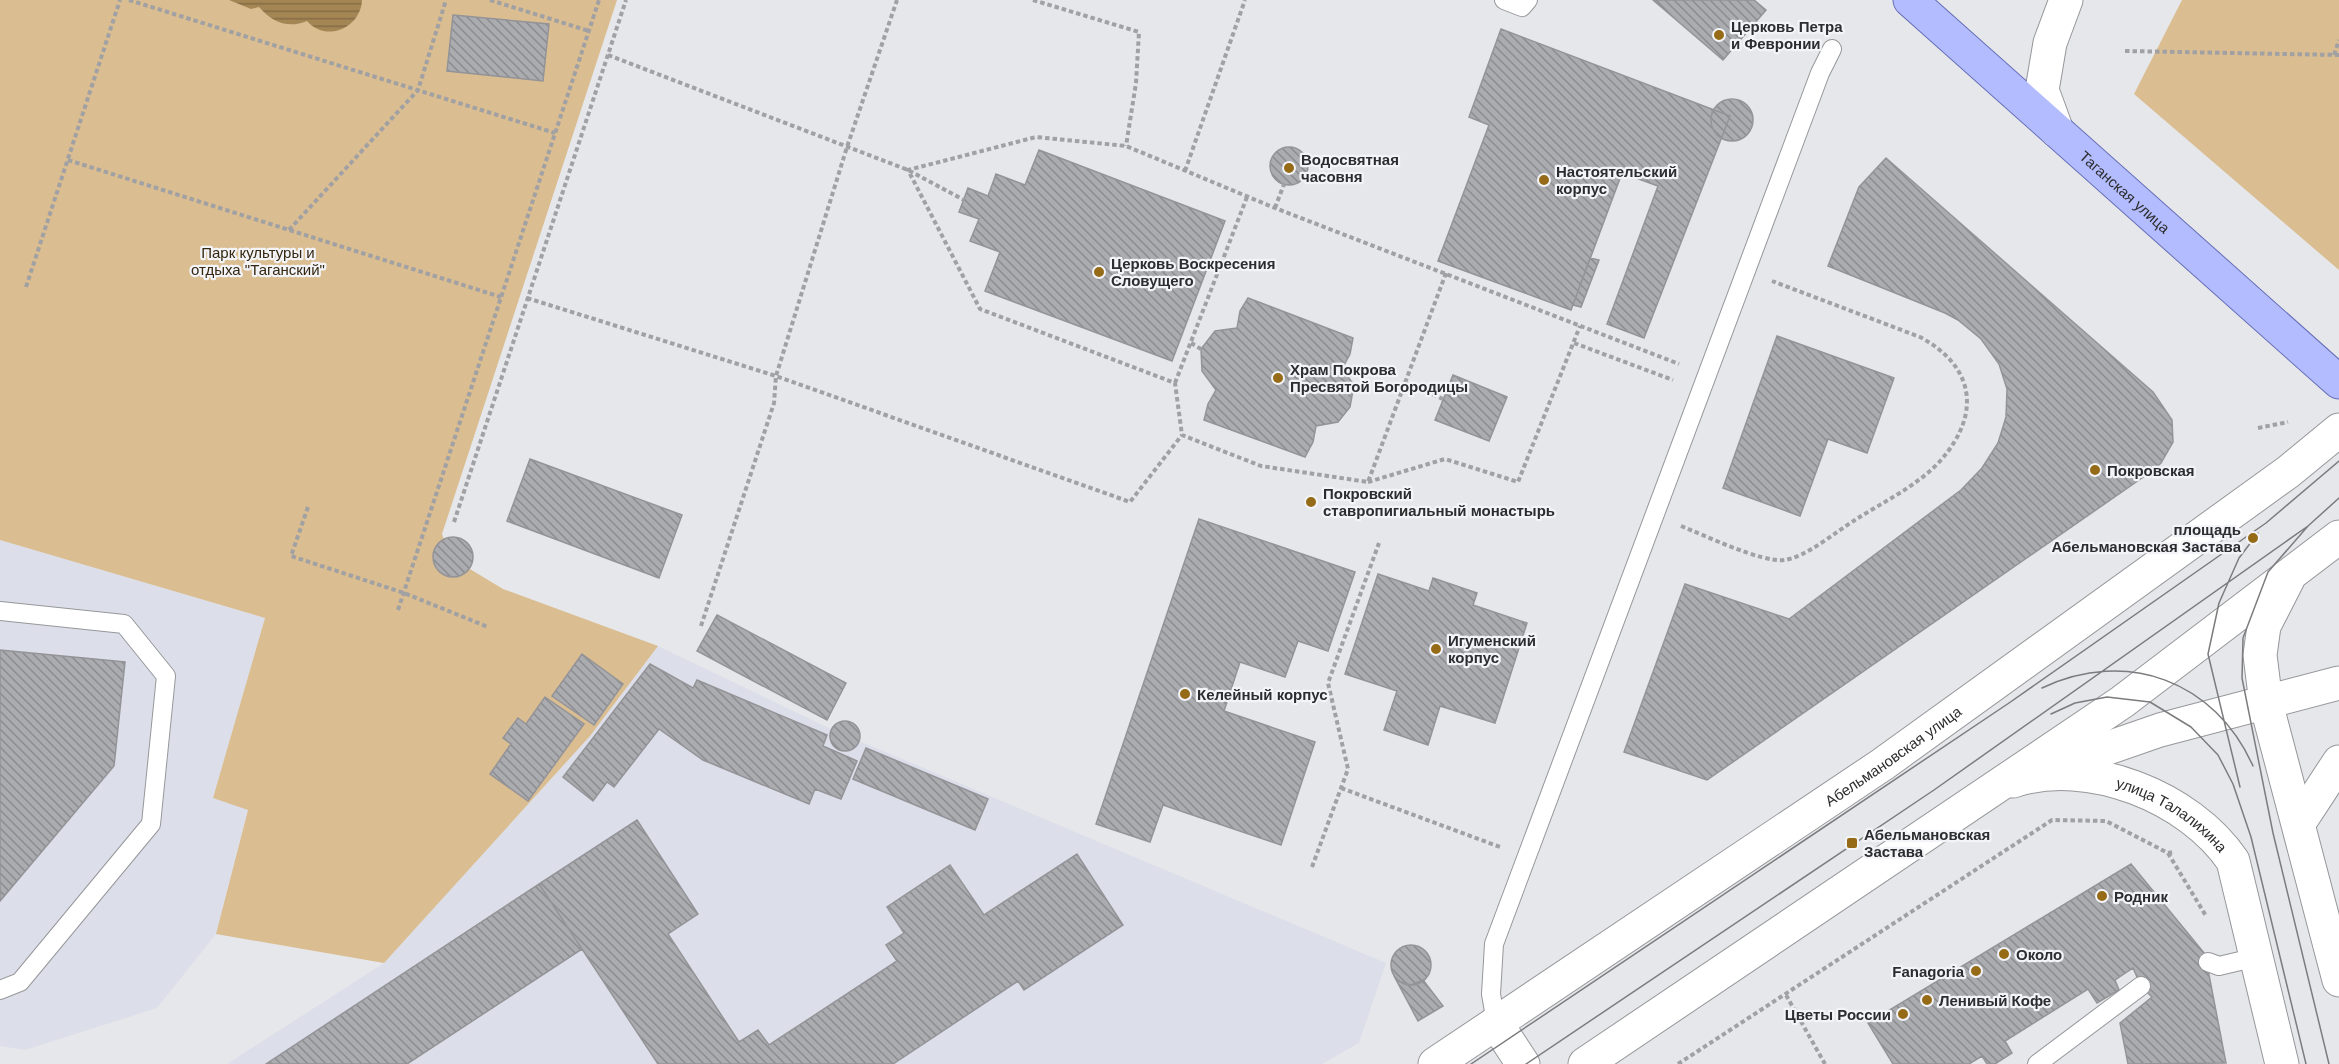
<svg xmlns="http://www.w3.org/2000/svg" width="2339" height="1064" viewBox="0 0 2339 1064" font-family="Arial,sans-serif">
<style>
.built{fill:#dcdfea}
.park{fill:#dabd91}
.water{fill:url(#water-rules)}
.building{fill:url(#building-back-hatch);stroke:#949498;stroke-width:1.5}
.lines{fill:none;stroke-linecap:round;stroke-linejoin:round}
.lane-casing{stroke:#96979a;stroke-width:20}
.street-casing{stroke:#96979a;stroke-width:35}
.secondary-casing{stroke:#96979a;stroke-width:35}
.primary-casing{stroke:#646db6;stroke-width:35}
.path{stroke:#a1a1a4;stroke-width:4;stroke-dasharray:4.5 3;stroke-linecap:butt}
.lane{stroke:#fff;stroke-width:18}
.street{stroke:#fff;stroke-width:33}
.secondary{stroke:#fff;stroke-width:33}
.primary{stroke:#b3bcfe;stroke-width:33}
.tram{stroke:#7c7c7f;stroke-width:1.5}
.poi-dot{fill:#956b17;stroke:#f3f4f8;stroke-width:2}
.labels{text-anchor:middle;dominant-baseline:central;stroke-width:4.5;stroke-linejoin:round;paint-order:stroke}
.poi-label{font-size:15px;font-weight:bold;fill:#2d2d2f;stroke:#f3f4f8;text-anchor:start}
.street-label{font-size:15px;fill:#2d2d2f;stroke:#f3f4f8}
.park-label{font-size:15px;fill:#352710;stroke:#f3f4f8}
</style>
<defs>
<pattern id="water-rules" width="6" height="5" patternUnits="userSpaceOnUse" patternTransform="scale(1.5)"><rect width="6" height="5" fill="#a48554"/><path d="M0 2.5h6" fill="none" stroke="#866d46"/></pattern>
<pattern id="building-back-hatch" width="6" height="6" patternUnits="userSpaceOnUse" patternTransform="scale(1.5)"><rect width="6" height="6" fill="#abacb0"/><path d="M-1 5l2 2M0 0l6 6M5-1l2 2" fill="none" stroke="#8c8c90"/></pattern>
</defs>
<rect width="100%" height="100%" fill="#e6e7ea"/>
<path class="built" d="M0 540 265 618 213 798 248 809 216 934 157 1008 25 1050 0 1046Z
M658 646 831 729 1386 963 1359 1043 1322 1064H227L384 963 590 736Z"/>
<path class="park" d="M0 0H617L442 534 450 557 503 589 658 646 590 736 384 963 216 934 248 810 213 798 265 618 0 540Z
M2182 0H2339V270L2134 94Z"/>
<path class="water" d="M229 0H362C361 28 326 43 307 21 288 29 272 22 259 7L251 9Z"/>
<path class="building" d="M1653 0H1754L1766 10 1723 60Z
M453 15 549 24 543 81 447 71Z
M1501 29 1730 116 1644 338 1607 324 1658 186 1622 173 1571 310 1438 261 1489 125 1469 117Z
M1711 120a21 21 0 1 1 42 0a21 21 0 1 1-42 0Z
M1270 166a19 19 0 1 1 38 0a19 19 0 1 1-38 0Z
M1039 150 1225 221 1172 361 985 291 1000 252 970 241 979 219 959 212 968 188 988 196 996 174 1025 185Z
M1886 158 2153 392 2172 420 2173 442 2161 463 2152 471 1707 780 1624 752 1685 584 1789 619 1961 490 1982 468 1998 443 2006 417 2007 389 1999 364 1981 339 1958 320 1945 313 1828 266 1859 187Z
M1590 258 1599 260 1581 307 1573 305Z
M1248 298 1353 338 1350 354 1342 369 1354 385 1350 407 1338 422 1316 426 1313 442 1305 457 1204 420 1208 404 1216 390 1202 371 1201 349 1215 331 1237 328 1240 311Z
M1777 336 1894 378 1867 453 1828 439 1800 516 1723 488Z
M1453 375 1507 397 1489 441 1435 420Z
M530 459 682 515 659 578 507 521Z
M1199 519 1355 572 1328 651 1298 641 1285 677 1240 662 1224 711 1315 742 1281 845 1163 805 1150 842 1096 824Z
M433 557a20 20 0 1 1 40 0a20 20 0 1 1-40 0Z
M1378 574 1429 591 1433 578 1477 593 1473 605 1527 623 1495 723 1440 706 1428 745 1384 730 1397 691 1345 674Z
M717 615 846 683 827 720 697 651Z
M0 650 125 662 114 766 0 901Z
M582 654 623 684 594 725 552 696Z
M650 664 693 688 697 680 827 735 823 746 857 761 841 799 815 789 809 804 703 760 659 729 614 787 607 782 593 801 563 777Z
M545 697 584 724 528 801 490 774 511 744 503 738 518 718 526 724Z
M830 736a15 15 0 1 1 30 0a15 15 0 1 1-30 0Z
M866 748 988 799 975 830 853 779Z
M637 820 698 914 668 934 739 1042 758 1030 769 1045 897 961 886 945 904 933 887 907 950 865 984 915 1077 854 1123 925 1024 990 1018 981 893 1064H658L539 884Z
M2131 864 2205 954 2226 1063 2128 1064 2120 1023 2152 997 2141 986 2133 968 2115 980 2119 990 2097 1003 2088 989 2005 1041 2012 1053 1995 1064H1987L1982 1056 1969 1064H1893L1868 1023Z
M539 884 582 949 407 1064H266Z
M1391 965a20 20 0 1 1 40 0a20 20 0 1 1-40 0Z
M1394 976 1398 981 1411 985 1423 980 1443 1006 1418 1021Z"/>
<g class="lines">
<g class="lane-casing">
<path id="lane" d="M1504 0 1522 7 1528 0
M0 611 124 624 166 676 151 824 20 982 0 990
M2208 962 2219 966 2257 957
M1496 1023 1491 994 1494 944 1820 73 1832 49
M2037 1064 2141 986"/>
</g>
<g class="street-casing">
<path id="street" d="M1496 1023 1523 1064"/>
</g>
<g class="secondary-casing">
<g id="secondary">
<path d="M2057 131 2042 90 2050 43 2066 0"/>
<path d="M2288 579 2264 626 2260 655 2266 703 2339 980"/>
<path d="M2050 768 2160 730 2339 683"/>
<path id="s1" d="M2013 781C2088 756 2190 797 2233 861L2282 1064"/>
<path d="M2299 823 2339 762"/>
<path id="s2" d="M1435 1064 1883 764 2288 472 2339 430"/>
<path d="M1585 1064 2122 702 2339 537"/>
</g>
</g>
<g class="primary-casing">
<g id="primary">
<path id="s3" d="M1910 0 2339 382"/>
</g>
</g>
<path class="path" d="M129 0 555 133
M490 0 589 31
M1033 0 1139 32 1136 83 1126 146
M2125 51 2339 55
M608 55 908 170 964 200
M2334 55 2339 40
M68 160 501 297
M1185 171 1245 0
M1275 208 1284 184
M289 230 418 90 446 0
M1446 273 1368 482 1261 466 1182 435 1175 383 980 309 908 170 1036 137 1126 146 1275 208 1679 364
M26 287 120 0
M527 298 776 376 1130 502 1182 435
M1191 343 1201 349
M1574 343 1673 380
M1405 382 1443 399
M1175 383 1247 197
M2258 428 2288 422
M1368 482 1445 459 1518 482 1580 326
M308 507 291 556 404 593 488 627
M454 522 626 0
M1681 526C1704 535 1762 563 1784 560 1805 558 1837 531 1855 520 1883 502 1919 485 1941 460 1982 413 1974 366 1920 337L1772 281
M398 610 599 0
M701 626 774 403 776 376 847 147 897 0
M1341 788 1500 847
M2168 853 2206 916
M1312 867 1348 769 1328 683 1379 543
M1786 995 1825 1064
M1678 1064 2052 820 2106 821 2168 853 2173 852"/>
<use href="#lane" class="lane"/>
<use href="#street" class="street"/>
<use href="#secondary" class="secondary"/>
<use href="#primary" class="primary"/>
<path class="tram" d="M2042 688C2127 648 2215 681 2253 766
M2051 714 2075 703 2107 697 2150 702 2191 727 2218 755 2233 784 2251 837 2306 1064
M2240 787 2208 654 2219 603 2239 558 2258 533
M1471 1064 2009 703 2266 523 2339 461
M1526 1064 1934 790 2308 526
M2329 1064 2273 833 2242 678 2243 638 2268 572 2308 526 2339 498"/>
</g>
<g class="poi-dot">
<circle cx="1719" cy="35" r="6"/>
<circle cx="1289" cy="168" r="6"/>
<circle cx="1544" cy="180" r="6"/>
<circle cx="1099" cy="272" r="6"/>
<circle cx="1278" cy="378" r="6"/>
<circle cx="2095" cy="470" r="6"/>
<circle cx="1311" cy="502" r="6"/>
<circle cx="2253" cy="538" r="6"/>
<circle cx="1436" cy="649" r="6"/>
<circle cx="1185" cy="694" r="6"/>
<rect x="1846" y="837" width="12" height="12" rx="3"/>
<circle cx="2102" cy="896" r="6"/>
<circle cx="2004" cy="954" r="6"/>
<circle cx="1976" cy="971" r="6"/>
<circle cx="1927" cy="1000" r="6"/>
<circle cx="1903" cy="1014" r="6"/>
</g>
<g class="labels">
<g class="poi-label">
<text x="1731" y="26">Церковь Петра<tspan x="1731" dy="17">и Февронии</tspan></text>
<text x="1301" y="159">Водосвятная<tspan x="1301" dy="17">часовня</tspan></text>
<text x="1556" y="171">Настоятельский<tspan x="1556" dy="17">корпус</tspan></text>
<text x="1111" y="263">Церковь Воскресения<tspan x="1111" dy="17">Словущего</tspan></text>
<text x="1290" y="369">Храм Покрова<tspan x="1290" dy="17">Пресвятой Богородицы</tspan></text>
<text x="2107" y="470">Покровская</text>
<text x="1323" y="493">Покровский<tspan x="1323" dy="17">ставропигиальный монастырь</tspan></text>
<text x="2241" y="529" text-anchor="end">площадь<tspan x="2241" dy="17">Абельмановская Застава</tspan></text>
<text x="1448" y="640">Игуменский<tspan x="1448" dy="17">корпус</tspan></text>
<text x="1197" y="694">Келейный корпус</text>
<text x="1864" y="834">Абельмановская<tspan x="1864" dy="17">Застава</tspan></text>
<text x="2114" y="896">Родник</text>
<text x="2016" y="954">Около</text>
<text x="1964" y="971" text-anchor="end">Fanagoria</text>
<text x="1939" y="1000">Ленивый Кофе</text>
<text x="1891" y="1014" text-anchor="end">Цветы России</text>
</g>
<g class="street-label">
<text stroke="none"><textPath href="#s3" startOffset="288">Таганская улица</textPath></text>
<text stroke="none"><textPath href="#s2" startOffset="552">Абельмановская улица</textPath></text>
<text stroke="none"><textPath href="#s1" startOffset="170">улица Талалихина</textPath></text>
</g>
<g class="park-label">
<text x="258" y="252">Парк культуры и<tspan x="258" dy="17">отдыха "Таганский"</tspan></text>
</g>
</g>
</svg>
